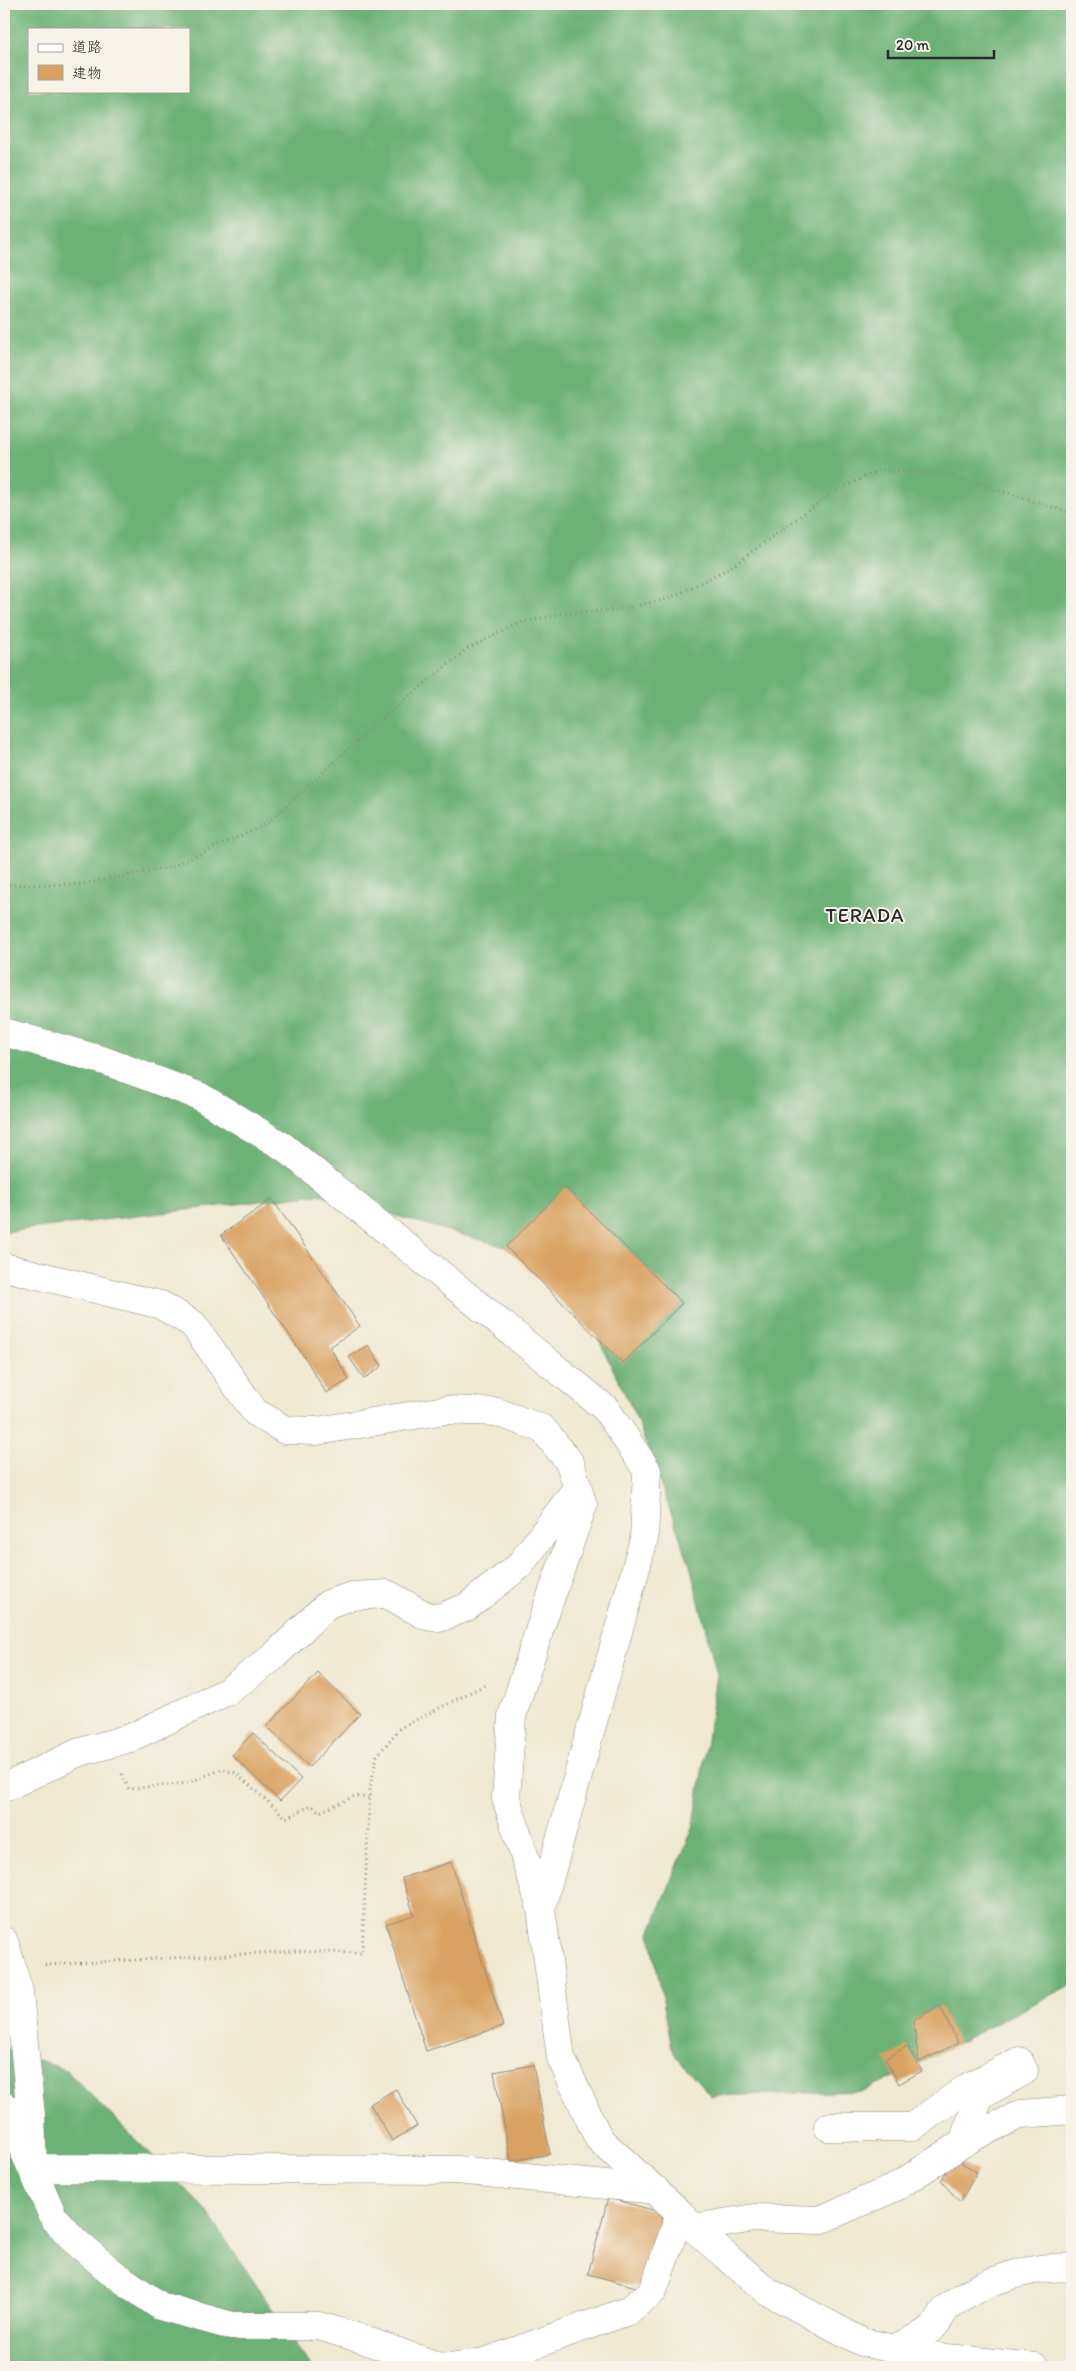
<svg xmlns="http://www.w3.org/2000/svg" width="1076" height="2371" viewBox="0 0 1076 2371" font-family="Itim,'Klee One',sans-serif">
<style>
.forest{fill:#6cb176;stroke:#4c6e50;fill-rule:evenodd}
.building{fill:#d9a262}
.lines{fill:none;stroke-linecap:round;stroke-linejoin:round}
.minor-casing{stroke:#8d8a7e;stroke-width:29}
.path{stroke:#8d8a7e;stroke-width:3;stroke-dasharray:1 4;stroke-linecap:butt}
.minor{stroke:#fff;stroke-width:28}
.labels{text-anchor:middle;dominant-baseline:central;stroke-width:4;stroke-linejoin:round;paint-order:stroke}
.quarter-label{font-size:20px;letter-spacing:1px;fill:#2b2b2b;stroke:#f7f3e8}
</style>
<rect width="100%" height="100%" fill="#f7f3e8"/>
<filter id="ink" filterUnits="userSpaceOnUse"><feTurbulence type="fractalNoise" baseFrequency=".02" numOctaves="2"/><feDisplacementMap in="SourceGraphic" scale="10" xChannelSelector="R" yChannelSelector="G"/><feConvolveMatrix kernelMatrix="1 2 1 2 8 2 1 2 1" color-interpolation-filters="sRGB"/></filter>
<filter id="wash" filterUnits="userSpaceOnUse"><feTurbulence type="fractalNoise" baseFrequency=".0096" numOctaves="4" result="noise"/><feDisplacementMap in="SourceGraphic" scale="20" xChannelSelector="R" yChannelSelector="G"/><feGaussianBlur stdDeviation="1.12" result="paint"/><feColorMatrix in="noise" values="0 0 0 0 0 0 0 0 0 0 0 0 0 0 0 0 0 1.4 0 .05"/><feComposite in="paint" operator="in"/></filter>
<g filter="url(#wash)">
<rect width="100%" height="100%" fill="#efe9d1"/>
<path class="forest" d="M4 4H1072V1984L865 2091 711 2096 673 2053 650 1933 694 1825 717 1675 690 1565 636 1417 585 1311 505 1247 319 1194 4 1232ZM29 29H189V91H29Z
M4 2047 66 2070 205 2209 311 2367H4Z"/>
<g id="blocks">
<path class="building" d="M565 1187 682 1303 623 1363 506 1247Z
M272 1199 360 1326 330 1347 349 1380 326 1393 307 1361 221 1235Z
M368 1345 382 1366 364 1379 349 1357Z
M318 1673 360 1714 309 1767 267 1726Z
M253 1733 301 1779 280 1801 232 1755Z
M451 1862 503 2026 426 2051 386 1924 414 1915 402 1878Z
M940 2006 958 2043 919 2062 913 2020Z
M907 2046 922 2071 899 2084 885 2059Z
M533 2065 550 2154 511 2161 494 2072Z
M396 2089 417 2126 392 2141 370 2104Z
M954 2158 977 2172 960 2202 941 2181Z
M608 2198 664 2213 644 2289 588 2274Z"/>
</g>
</g>
<g filter="url(#ink)">
<use href="#blocks" fill-opacity="0" stroke="#8d8a7e" stroke-width="1"/>
<g class="lines">
<g class="minor-casing">
<path id="minor" d="M4 1032 105 1061 199 1096 284 1147 606 1409 647 1470 644 1539 541 1908 561 2058 599 2139 680 2213 693 2228 767 2291 862 2342 927 2356 1035 2367
M4 1267 161 1305 193 1324 255 1412 285 1430 317 1431 445 1410 497 1412 543 1429 570 1463 583 1505 539 1631 512 1716 506 1798 541 1908
M4 1788 77 1753 130 1738 228 1691 272 1658 328 1604 352 1596 387 1594 426 1616 439 1618 467 1607 519 1566 578 1487
M4 1941 19 1992 31 2116 33 2168 457 2170 656 2190
M4 2106 54 2218 75 2241 113 2273 160 2306 232 2326H319L359 2338 440 2367
M828 2127H912L968 2087 1019 2061 1024 2071 980 2096 962 2144
M693 2228 754 2218 820 2220 896 2187 971 2138 1021 2114 1072 2110
M893 2349C905 2343 920 2337 931 2329 938 2324 941 2314 947 2308 977 2282 1034 2264 1072 2268
M448 2367 485 2362 628 2311 653 2291 680 2213"/>
</g>
<path class="path" d="M4 885 83 884 171 867 265 825 378 722 467 649 521 623 564 613 615 610 668 599 728 569 832 493 879 470 947 474 1072 513
M122 1774 129 1789 187 1783 223 1769 236 1773 286 1818 311 1805 320 1812 355 1796 370 1798
M45 1965 297 1951 362 1953 370 1788 377 1756 400 1728 487 1684"/>
<use href="#minor" class="minor"/>
</g>
</g>
<g class="labels">
<g class="quarter-label">
<text x="865" y="915">TERADA</text>
</g>
</g>
<rect width="1076" height="2371" fill="none" stroke="#f7f3e8" stroke-width="20"/>
<rect x="28" y="28" width="162" height="65" fill="#f7f3e8" stroke="#a5a39c"/>
<rect x="38" y="44" width="25" height="8" fill="#ffffff" stroke="#a5a39c"/>
<text x="72" y="52" font-size="15" fill="#2b2b2b">道路</text>
<rect x="38" y="65" width="25" height="15" fill="#d9a262" stroke="#a5a39c"/>
<text x="72" y="78" font-size="15" fill="#2b2b2b">建物</text>
<path d="M888 50v8h106v-8" fill="none" stroke="#2b2b2b" stroke-width="2.5"/>
<text x="896" y="50" font-size="15" fill="#2b2b2b" stroke="#f7f3e8" stroke-width="4" paint-order="stroke">20 m</text>
</svg>
